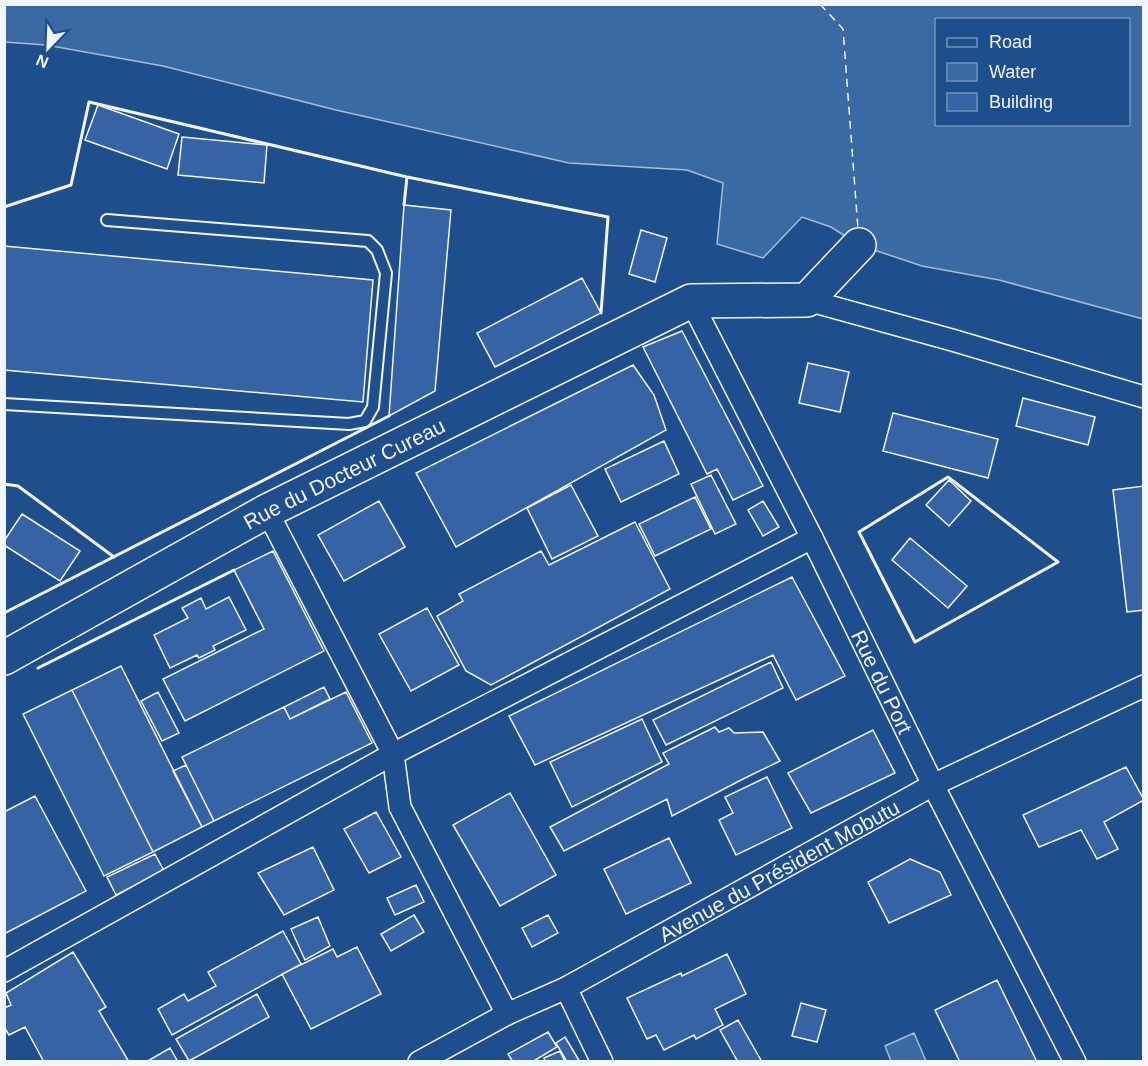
<svg xmlns="http://www.w3.org/2000/svg" width="1148" height="1066" viewBox="0 0 1148 1066" font-family="Helvetica,sans-serif">
<style>
.water{fill:#3b69a3;stroke:#a8bbd7;stroke-width:1.5;fill-rule:evenodd}
.lines{fill:none;stroke-linecap:round;stroke-linejoin:round}
.ferry{stroke:#f2f6ff;stroke-width:1.5;stroke-dasharray:8 6;stroke-linecap:butt}
.building{fill:#3563a3;stroke:#f2f6ff;stroke-width:1.5}
.lane-casing{stroke:#f2f6ff;stroke-width:14}
.street-casing{stroke:#f2f6ff;stroke-width:24}
.primary-casing{stroke:#f2f6ff;stroke-width:36}
.lane{stroke:#1f4e8c;stroke-width:10}
.street{stroke:#1f4e8c;stroke-width:21}
.primary{stroke:#1f4e8c;stroke-width:33}
.wall{stroke:#f2f6ff;stroke-width:3}
.labels{text-anchor:middle;dominant-baseline:central;stroke-width:4.5;stroke-linejoin:round;paint-order:stroke}
.street-label{font-size:21px;fill:#f2f6ff;stroke:#1f4e8c}
</style>
<rect width="100%" height="100%" fill="#1f4e8c"/>
<path class="water" d="M4 5H1143V319L999 280 922 266 859 245 831 227 802 217 763 258 717 244 723 183 687 170 569 163 336 110 163 66 46 45 5 42ZM936 20H1128V124H936Z
M914 1033 926 1061H891L885 1046Z"/>
<g class="lines">
<path class="ferry" d="M820 4 843 29 858 229"/>
</g>
<path class="building" d="M98 105 179 134 167 169 85 140Z
M182 137 267 145 264 183 178 175Z
M404 205 451 210 435 391 389 416Z
M641 230 667 238 655 282 629 274Z
M4 246 373 280 363 402 4 370Z
M582 278 601 313 495 367 477 333Z
M682 331 763 486 733 500 717 469 707 474 643 347Z
M808 363 849 372 840 412 799 403Z
M633 365 654 395 666 430 456 547 416 473Z
M1023 398 1095 417 1088 445 1016 426Z
M893 413 998 439 988 478 883 451Z
M664 441 679 474 621 502 605 469Z
M711 475 736 524 715 534 691 484Z
M949 480 971 501 949 526 926 505Z
M571 485 598 536 552 559 527 508Z
M1144 486V610L1127 612 1113 490Z
M695 497 711 529 655 556 639 524Z
M379 501 405 547 344 581 318 535Z
M763 501 779 527 763 536 748 510Z
M22 514 80 551 60 581 4 545V541Z
M635 522 670 589 491 685 466 671 437 616 463 601 459 594 541 551 549 565Z
M910 538 967 586 948 608 892 560Z
M273 551 324 651 185 721 163 679 264 629 234 570Z
M792 577 845 676 796 700 773 655 535 765 509 716Z
M229 597 246 630 213 646 215 650 199 658 197 655 170 668 154 635 188 618 182 608 201 598 206 609Z
M427 608 459 665 411 691 379 634Z
M771 662 783 688 666 745 653 720Z
M121 666 202 827 153 852 72 690Z
M324 687 330 699 290 719 284 707Z
M72 690 153 852 104 876 23 714Z
M158 692 179 733 162 741 141 701Z
M346 692 372 743 214 821 182 757 284 707 290 719Z
M642 719 662 762 572 807 550 762Z
M715 727 719 732 729 728 734 733 763 732 780 761 745 778 672 816 667 799 564 851 550 827 669 764 663 753Z
M873 730 895 773 811 813 788 773Z
M186 765 214 821 202 827 173 771Z
M1126 767 1144 800 1104 822 1118 849 1097 859 1081 830 1039 847 1023 815Z
M767 777 792 828 736 855 719 820 733 813 725 797Z
M510 793 556 875 500 906 453 825Z
M35 796 86 891 4 934V812Z
M376 812 401 857 369 873 344 829Z
M669 838 691 883 626 914 604 869Z
M313 847 334 890 284 915 258 873Z
M155 854 164 871 116 895 107 877Z
M910 859 940 872 951 895 889 923 868 882Z
M416 885 424 902 395 915 387 898Z
M414 915 424 932 391 951 381 934Z
M548 915 558 933 532 947 522 928Z
M318 917 330 946 305 960 291 929Z
M283 931 301 964 172 1035 158 1009 184 994 188 1001 216 986 208 972Z
M357 947 381 994 311 1029 282 974 333 949 337 957Z
M73 952 106 1007 99 1011 129 1062H44L25 1027 9 1035 4 1027V1008L11 1005 6 993Z
M727 954 746 994 715 1009 723 1025 696 1039 694 1035 664 1050 656 1035 647 1039 627 998 681 973 682 976Z
M997 980 1037 1062H960L935 1010Z
M257 994 269 1017 189 1061 176 1039Z
M801 1003 826 1010 817 1042 792 1036Z
M738 1020 762 1062H738L720 1030Z
M548 1032 557 1047 532 1062H513L508 1054Z
M565 1037 580 1062H567L556 1043Z
M170 1048 178 1062H146Z
M560 1051 565 1062H545L544 1058Z"/>
<g class="lines">
<g class="lane-casing">
<path id="lane" d="M4 404 349 424 365 421 373 407 386 273 377 250 368 241 107 220"/>
</g>
<g class="street-casing">
<g id="street">
<path d="M807 300 952 340 1144 397"/>
<path id="s1" d="M691 301 812 538 933 785 1075 1062"/>
<path d="M267 511 393 754 400 807 507 1014"/>
<path d="M4 971 393 754 812 538"/>
<path d="M566 988 602 1062"/>
<path id="s2" d="M419 1062 507 1014 566 988 933 785 1144 686"/>
</g>
</g>
<g class="primary-casing">
<g id="primary">
<path id="s3" d="M4 658 267 511 691 301 807 300 859 245"/>
</g>
</g>
<use href="#lane" class="lane"/>
<use href="#street" class="street"/>
<use href="#primary" class="primary"/>
<path class="wall" d="M404 205 407 177
M4 207 71 185 89 102 407 177 608 217 601 313
M948 477 1058 562 915 642 859 532Z
M4 484 18 486 114 557
M4 613 389 416
M38 668 234 570"/>
</g>
<g class="labels">
<g class="street-label">
<text stroke="none"><textPath href="#s3" startOffset="387">Rue du Docteur Cureau</textPath></text>
<text stroke="none"><textPath href="#s1" startOffset="426">Rue du Port</textPath></text>
<text stroke="none"><textPath href="#s2" startOffset="408">Avenue du Président Mobutu</textPath></text>
</g>
</g>
<rect width="1148" height="1066" fill="none" stroke="#f2f6ff" stroke-width="12"/>
<rect x="935" y="18" width="195" height="108" fill="#1f4e8c" stroke="#7391ba" stroke-width="1.5"/>
<rect x="947" y="38" width="30" height="9" fill="#1f4e8c" stroke="#7391ba" stroke-width="1.5"/>
<text x="989" y="48" font-size="18" fill="#f2f6ff">Road</text>
<rect x="947" y="63" width="30" height="18" fill="#3b69a3" stroke="#7391ba" stroke-width="1.5"/>
<text x="989" y="78" font-size="18" fill="#f2f6ff">Water</text>
<rect x="947" y="93" width="30" height="18" fill="#3563a3" stroke="#7391ba" stroke-width="1.5"/>
<text x="989" y="108" font-size="18" fill="#f2f6ff">Building</text>
<g transform="translate(48 48) rotate(203)" stroke="#1f4e8c" stroke-width="4.5" paint-order="stroke">
<path d="M0-4.5L10 22L0 15L-10 22Z" fill="#f2f6ff"/>
<text y="-9" font-size="16" font-weight="bold" text-anchor="middle" fill="#f2f6ff">N</text>
</g>
</svg>
